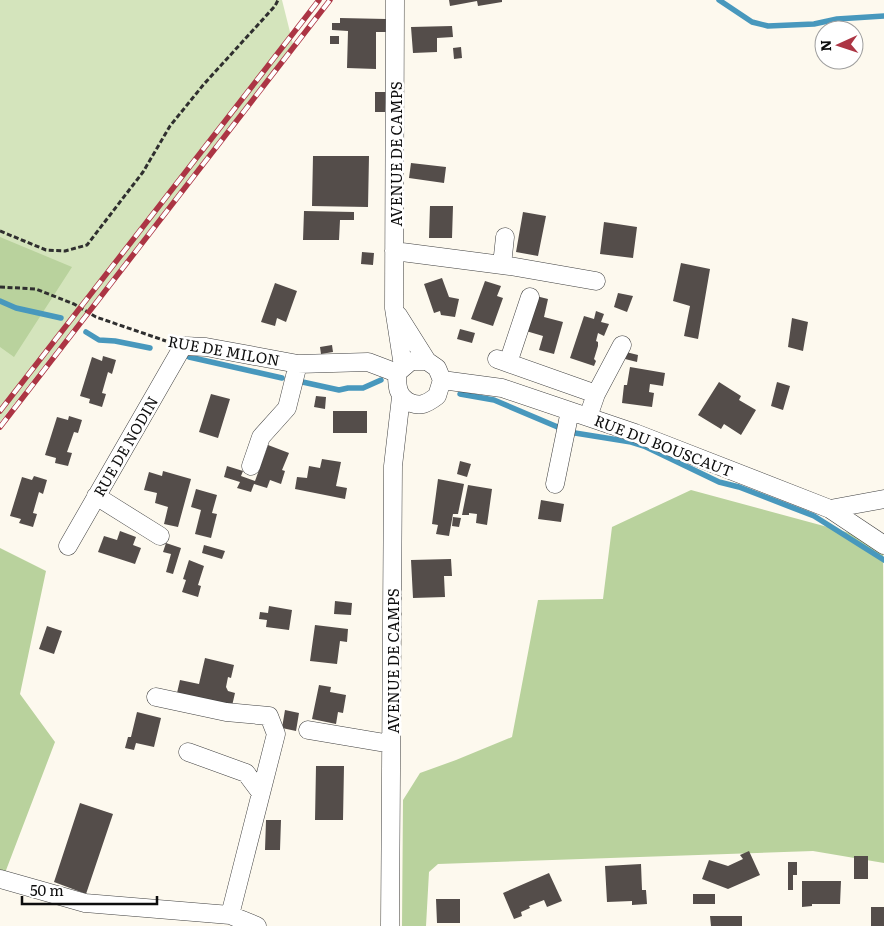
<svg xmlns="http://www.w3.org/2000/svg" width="884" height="926" viewBox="0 0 884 926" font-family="Literata,serif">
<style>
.green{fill:#d4e4bc}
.forest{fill:#b9d29d}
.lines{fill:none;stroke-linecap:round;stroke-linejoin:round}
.stream{stroke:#4898bd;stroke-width:5.5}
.building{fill:#544d4a}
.minor-casing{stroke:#404040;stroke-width:19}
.path{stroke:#2f2f2f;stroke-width:3;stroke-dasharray:5 2.5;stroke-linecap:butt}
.minor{stroke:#fff;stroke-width:18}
.rail-casing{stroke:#ac3544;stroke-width:5.5}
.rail{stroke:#fff;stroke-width:4;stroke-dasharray:11;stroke-linecap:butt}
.labels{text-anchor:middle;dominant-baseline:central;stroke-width:5;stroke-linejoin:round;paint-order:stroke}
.street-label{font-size:15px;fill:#0d0d0d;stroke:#fff}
</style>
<rect width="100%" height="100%" fill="#fdf9ee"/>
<path class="green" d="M0 0H282L293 44 0 422Z"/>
<path class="forest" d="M0 237 72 267 14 357 0 347Z
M691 490 883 542 884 863 813 851 438 864 429 872 426 926H402L403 800 420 773 456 760 512 737 538 600 603 599 612 527Z
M0 548 46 571 20 694 55 742 0 886Z"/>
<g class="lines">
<path class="stream" d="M719 0 752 22 768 26 814 24 837 19 884 16
M0 301 16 308 61 318
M86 332 99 340 115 341 150 348
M189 357 282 378
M298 381 339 390 348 388H363L381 380
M460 394 494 400 560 428
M575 433 631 442 644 446 719 482 739 487 814 516 884 560"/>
</g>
<path class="building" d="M449 0H502V2L478 6 477 1 450 6Z
M340 18 386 19V32H376V69L347 68 348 31 332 30V23H340Z
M452 26 453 37 437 38V52L413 53 411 27Z
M330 36H339V44H330Z
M461 47 462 58 454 59 453 48Z
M375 92H387L385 112H375Z
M313 156H369L368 207 312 206Z
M411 163 446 167 444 183 409 178Z
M430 206H453L452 238H429Z
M304 211 354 212V220H340L339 240H303Z
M523 212 546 216 538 256 516 252Z
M604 222 637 227 633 258 600 254Z
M362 252 374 253 373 265 361 264Z
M681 263 710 269 698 339 684 336 690 306 673 301Z
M442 278 449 297 459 299 455 317 441 315 440 311 434 313 424 284Z
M485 281 501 286 497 296 503 298 493 326 471 319Z
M275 283 297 291 286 322 277 318 275 326 261 322Z
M618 293 633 296 627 312 614 307Z
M536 296 548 299 544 317 563 322 554 354 539 350 543 336 526 331Z
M596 311 604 314 601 322 609 324 604 336 598 333 596 341 598 342V346L594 359 596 361 594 366 570 358 584 316 594 319Z
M792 318 808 322 803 351 788 347Z
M460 329 475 333 472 343 457 339Z
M332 345 333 352 321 354 320 347Z
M626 352 638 355 637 362 625 359Z
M103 356 116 360 112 374 108 372 102 393 106 394 102 407 89 403 90 399 80 396 92 357 102 361Z
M630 367 665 373 663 386 650 384 649 392 654 393 652 407 622 403 624 385H627Z
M719 382 741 396 739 400 756 410 741 435 724 424 721 429 698 415Z
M777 382 790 386 783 410 771 406Z
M211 394 230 399 218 438 199 432Z
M316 396 326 397 325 409 314 407Z
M333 411H367V433H333Z
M69 416 82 420 78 433 74 432 67 452 72 453 68 466 55 463 56 458 45 455 57 417 68 420Z
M268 445 289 453 282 470 285 471 281 484 270 480 267 488 254 484 251 492 237 488 240 482 224 477 227 466 243 471 241 476 255 481Z
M322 459 341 462 336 486 347 488 345 499 295 489 297 477 307 478 309 466 320 468Z
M460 461 471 464 467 477 457 474Z
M163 471 191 479 178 527 164 524 168 507 155 503 157 493 144 490 149 472 162 476Z
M34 476 47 480 43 494 39 492 33 513 37 514 33 527 19 523 21 519 10 516 22 477 32 480Z
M438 479 464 484 458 514H453L449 536 436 534 438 525 432 524Z
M468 485 492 489 487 525 476 523 477 514 469 513V515H462Z
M196 489 217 495 212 513 217 514 211 538 195 534 201 510 191 507Z
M541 500 564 504 561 522 538 519Z
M453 517 461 518 459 527 452 526Z
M120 531 136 537 133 545 141 548 135 564 98 552 104 536 117 540Z
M166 543 181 548 173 574 166 572 171 554 163 552Z
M204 545 225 551 222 559 202 553Z
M451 559 452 576H444L445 597 413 598 411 560Z
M189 560 204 566 198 585 201 586 198 597 182 592 186 580 183 579Z
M335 601 352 603 351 615 334 614Z
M269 606 292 610 289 630 266 627 267 620 259 619 260 612 268 613Z
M315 625 348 629 347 642 340 641 337 664 310 661Z
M47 626 62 631 54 654 39 649Z
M205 658 234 665 231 678 228 677 226 687 228 691 235 693 232 706 177 693 180 680 199 684Z
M319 685 331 687 330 692 346 695 343 713 338 712 336 724 312 719Z
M285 710 299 713 296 731 282 728Z
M137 712 161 718 154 747 136 743 134 750 125 748 128 737H131Z
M316 766H344L343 820H315Z
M80 803 113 814 86 894 54 882Z
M266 820H281L280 850H265Z
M749 851 760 875 728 889 702 879 709 860 728 866 743 859 740 855Z
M854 856H868V879H854Z
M788 862H797V875H793V890H788Z
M641 864 642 890H646L647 904 632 905V901L607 902 605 866Z
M549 873 562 901 547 907 544 900 529 906 530 908 521 912 522 916 514 919 503 893Z
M802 881H841L840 904H812V906L802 907Z
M693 894H715V904H693Z
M436 899H460V923H437Z
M871 907H884V926H871Z
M710 916H742V926H711Z"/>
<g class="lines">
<g class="minor-casing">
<path id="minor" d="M395 0 394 308 403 366
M394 251 510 266 596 281
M502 265 505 237
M398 315 427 361
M497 359 596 394 588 417
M411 361H427L437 368 442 380 437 396C433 399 427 403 423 404 419 405 414 404 411 403 397 397 397 386 397 373Z
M508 363 530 297
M442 380 502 388 635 433 830 509 884 499
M596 394 622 345
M251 466 261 437 287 408 298 364
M555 484 570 411
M96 496 160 536
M830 509 884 545
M68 546 183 346 206 347 298 364 368 362 397 373
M156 697 226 712 269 716 276 734 230 915
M308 730 391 744
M188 752 246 773 261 793
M0 879 85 903 230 915 257 926
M390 926 393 466 401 397"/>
</g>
<path class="path" d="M0 231 46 250 65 251 87 245 143 172 170 126 204 84 275 6 278 0
M0 287 36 289 74 304 96 317 166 341"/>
<use href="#minor" class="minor"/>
<g class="rail-casing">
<path id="rail" d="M0 411 319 0
M0 427 330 0"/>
</g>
<use href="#rail" class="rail"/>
</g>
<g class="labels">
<g class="street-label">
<text transform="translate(395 154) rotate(-90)">AVENUE DE CAMPS</text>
<text transform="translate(224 350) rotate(10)">RUE DE MILON</text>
<text transform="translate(664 445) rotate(21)">RUE DU BOUSCAUT</text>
<text transform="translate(125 446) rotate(-60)">RUE DE NODIN</text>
<text transform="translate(392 661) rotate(-90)">AVENUE DE CAMPS</text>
</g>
</g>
<g transform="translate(839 45) rotate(267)"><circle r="24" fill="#ffffff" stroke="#9e9e9e"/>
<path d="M0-4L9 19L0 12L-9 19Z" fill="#ac3544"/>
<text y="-8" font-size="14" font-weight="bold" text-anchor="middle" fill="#0d0d0d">N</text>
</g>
<path d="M22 896v8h135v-8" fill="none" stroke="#0d0d0d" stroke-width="2.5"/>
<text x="30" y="896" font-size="15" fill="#0d0d0d" stroke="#ffffff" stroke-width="4" paint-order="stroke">50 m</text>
</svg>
